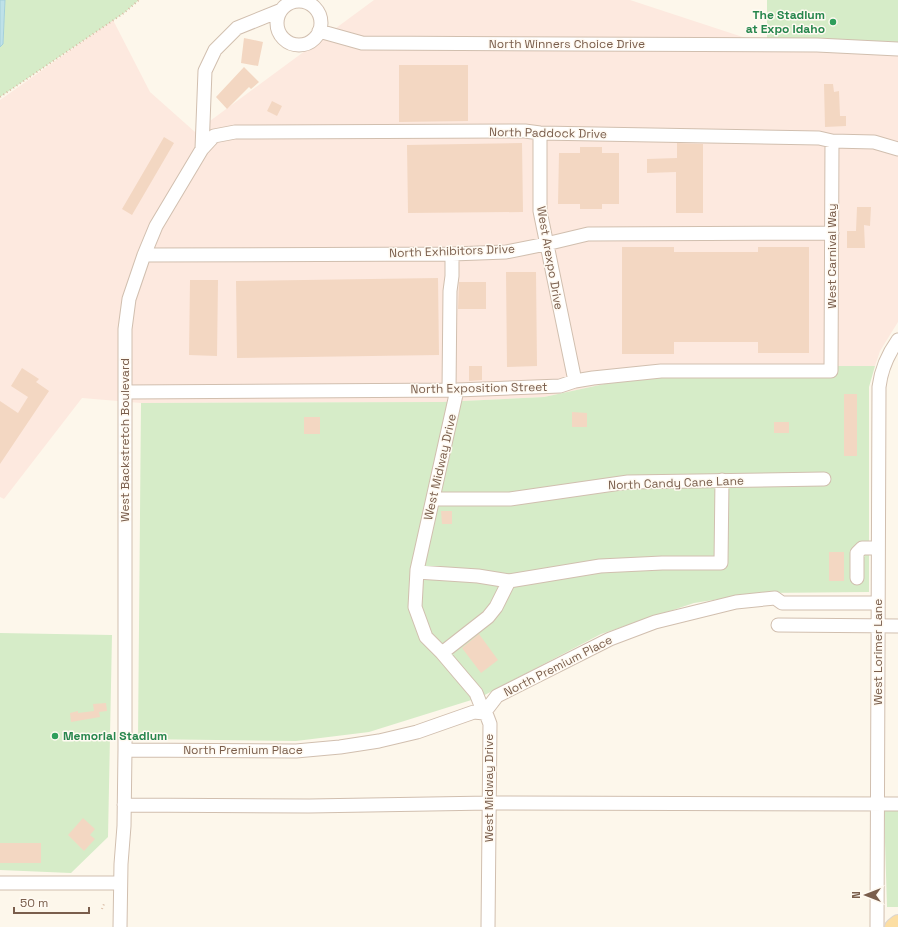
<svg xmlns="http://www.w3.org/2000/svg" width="898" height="927" viewBox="0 0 898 927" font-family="'Space Grotesk',sans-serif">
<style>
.commercial{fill:#fde9df}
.green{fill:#d6ecc8}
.water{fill:#bee1e8;stroke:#a4d0da}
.building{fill:#f3d7c2}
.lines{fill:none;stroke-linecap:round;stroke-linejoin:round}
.minor-casing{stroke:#d1bfaf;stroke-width:15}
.major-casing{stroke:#dcd5d0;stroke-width:18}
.path{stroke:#d9bba4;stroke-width:2;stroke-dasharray:1 3;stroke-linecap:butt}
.minor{stroke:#fff;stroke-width:13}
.major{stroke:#fcdea3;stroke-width:16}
.leisure-dot{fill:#2e9e5b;stroke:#fffaf2;stroke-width:1.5}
.labels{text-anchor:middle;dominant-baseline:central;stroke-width:3;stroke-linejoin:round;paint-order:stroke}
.leisure-label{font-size:12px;font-weight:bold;fill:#27864d;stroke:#fffaf2;text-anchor:end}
.street-label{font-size:12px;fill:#7a5e4c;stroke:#fffaf2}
</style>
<rect width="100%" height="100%" fill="#fdf7eb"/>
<path class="commercial" d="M374 0H630L767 45 898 44V322L880 351 875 366H688L544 397 442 402 141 403 82 398 4 499 0 497V100L113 20 150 92 195 132Z"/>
<path class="green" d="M5 0H139L124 13 0 97V47L3 44Z
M767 0H898V44L767 45Z
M688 366H875L869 387V592L758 593 694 603 601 634 481 697 369 732 296 741 138 739 141 403 442 402 544 397Z
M0 633 112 635 108 837 71 873 0 870Z
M898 808V907H887L884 809Z"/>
<path class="water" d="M0 0H5L3 44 0 47Z"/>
<path class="building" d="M244 38 263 42 258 66 241 63Z
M399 65H468V121L399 122Z
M244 67 259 82 251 89 249 87 227 109 216 97Z
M824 84H833L834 92 839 91 840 116H846V126L825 127Z
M272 101 282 106 277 116 267 111Z
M164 137 174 143 132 215 122 209Z
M522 143 523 212 408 213 407 145Z
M677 143 703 144V213H676V172L647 173V159L677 158Z
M580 147H602V153H619V204H602V209H580V204H558L559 153H580Z
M857 207H871L870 226 864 225 865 248H847V231H856Z
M622 247H674V252H758V247H809V353H758V342H674V354H622Z
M506 272H536L537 366 507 367Z
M438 278 439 355 237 358 236 281Z
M190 280H218L217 356 189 355Z
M459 282H486V309H458Z
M469 366H482V380L469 381Z
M22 368 39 379 36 382 49 391 0 464V401L18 413 28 397 11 386Z
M844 394H857V456H844Z
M572 412 587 413V427H572Z
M304 417H320V434H304Z
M774 422H789V433H774Z
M441 511H452V524H442Z
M829 552H844V581H829Z
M479 634 498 660 481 673 462 648Z
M106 703 107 711 99 712 100 717 71 722 70 713 78 711V713L94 711 93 704Z
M83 818 95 829 90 835 95 839 84 851 68 835Z
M0 843H41V863H0Z"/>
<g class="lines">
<g class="minor-casing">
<path id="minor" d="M277 23a22 22 0 1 1 44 0a22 22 0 1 1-44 0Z
M319 31 362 43 817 45 898 49
M540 133V211L575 381
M202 149 214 136 235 132 525 131 540 133 819 138 832 141 874 142 898 149
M144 255 452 254 506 252 546 244 588 234 832 233
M449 390 450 291 452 276V254
M457 390 417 570 415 607 426 637 442 653 476 693 484 713 487 716 490 724 488 927
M125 392 457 390 560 386 575 381 593 378 661 371H831L832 141
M433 499H510L628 482 824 479
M417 572 478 576 509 581
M857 578V553L862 548H878
M778 625 898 626
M442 653 488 617 496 607 509 581 600 566 662 563H721L722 480
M125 750 296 751 340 747 379 741 417 732 474 712 484 713 497 696 610 639 655 622 736 602 775 598 782 603H878
M124 805 309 806 490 803 898 804
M0 883H120
M120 927 121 864 124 826 125 750V329L129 299 144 255 156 226 202 149 205 71 215 50 237 28 279 11
M877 927 879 387C881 370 888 354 898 340"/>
</g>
<g class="major-casing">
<path id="major" d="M893 927 898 923"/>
</g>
<path class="path" d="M0 97 124 13 139 0
M102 909 104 904"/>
<use href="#minor" class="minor"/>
<use href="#major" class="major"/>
</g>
<g class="leisure-dot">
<circle cx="833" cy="22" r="4"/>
<circle cx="55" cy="736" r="4"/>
</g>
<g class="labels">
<g class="leisure-label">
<text x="825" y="15">The Stadium<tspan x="825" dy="14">at Expo Idaho</tspan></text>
<text x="63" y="736" text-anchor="start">Memorial Stadium</text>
</g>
<g class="street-label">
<text x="567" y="44">North Winners Choice Drive</text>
<text transform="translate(548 133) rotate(1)">North Paddock Drive</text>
<text transform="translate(452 251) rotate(-2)">North Exhibitors Drive</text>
<text transform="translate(832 256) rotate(-90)">West Carnival Way</text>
<text transform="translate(550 258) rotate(80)">West Arexpo Drive</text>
<text transform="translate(479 388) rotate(-1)">North Exposition Street</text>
<text transform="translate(125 440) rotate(-90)">West Backstretch Boulevard</text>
<text transform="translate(440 467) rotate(-77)">West Midway Drive</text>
<text transform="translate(676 483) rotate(-2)">North Candy Cane Lane</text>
<text transform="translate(878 652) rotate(-90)">West Lorimer Lane</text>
<text transform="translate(558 666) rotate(-27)">North Premium Place</text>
<text x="243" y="750">North Premium Place</text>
<text transform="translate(489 788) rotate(-90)">West Midway Drive</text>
</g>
</g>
<g transform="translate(866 895) rotate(270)" stroke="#fffaf2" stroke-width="3" paint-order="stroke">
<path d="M0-3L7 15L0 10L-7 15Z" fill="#7a5e4c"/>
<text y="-6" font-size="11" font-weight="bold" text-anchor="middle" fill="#7a5e4c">N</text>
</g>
<path d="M14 907v6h75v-6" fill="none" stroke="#7a5e4c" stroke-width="2"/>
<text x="20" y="907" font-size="12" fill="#7a5e4c" stroke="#fffaf2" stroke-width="3" paint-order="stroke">50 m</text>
</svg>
